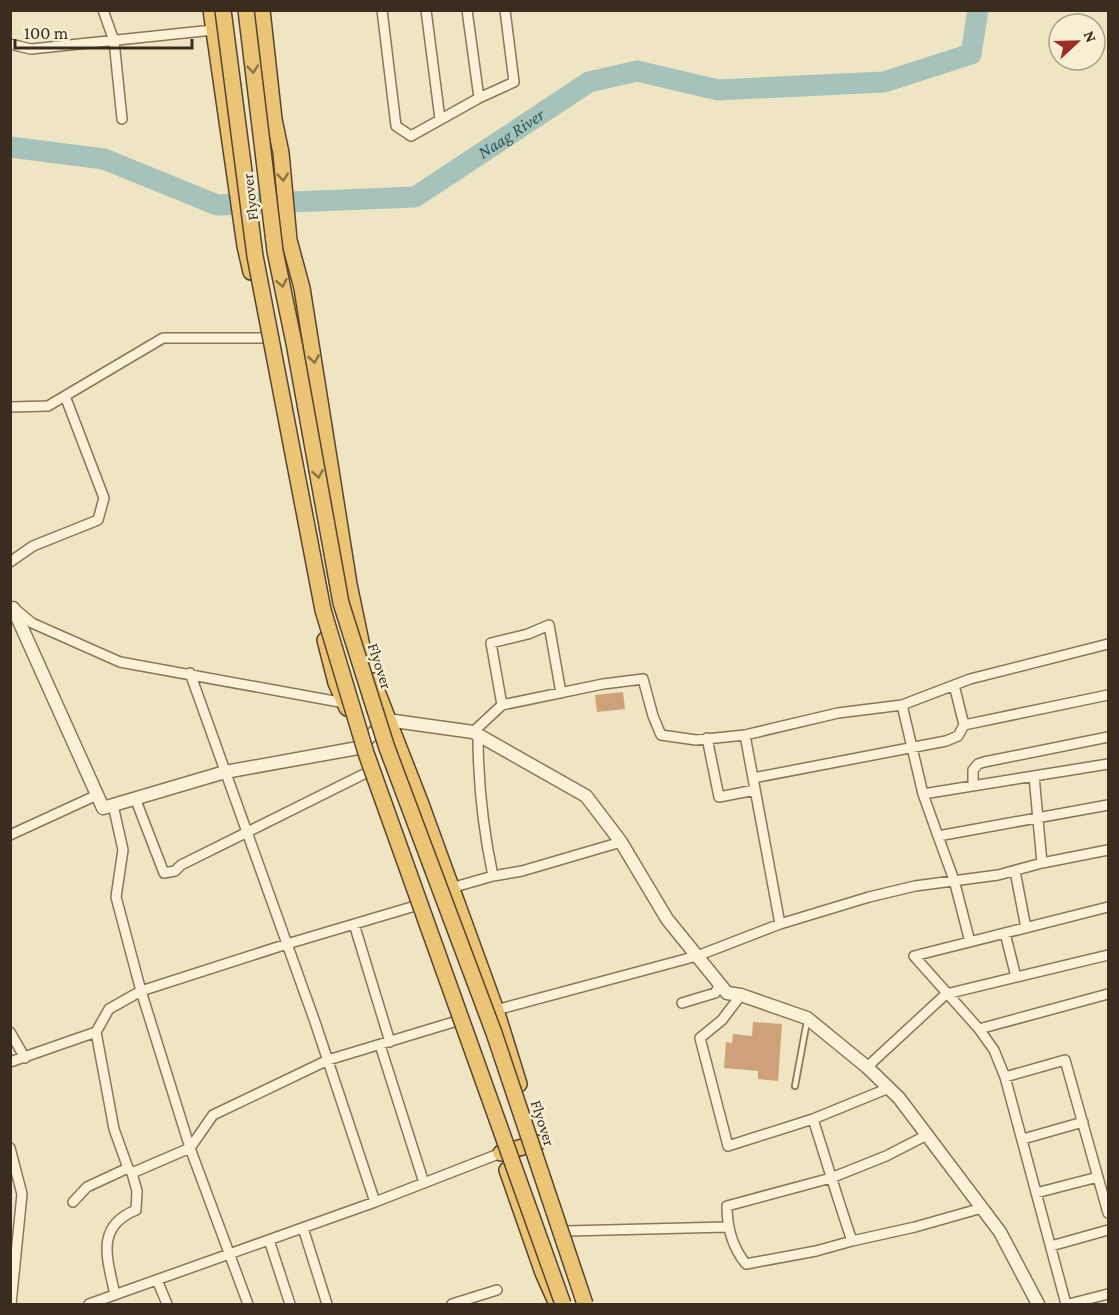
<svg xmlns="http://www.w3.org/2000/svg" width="1119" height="1315" viewBox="0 0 1119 1315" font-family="'Crimson Pro',serif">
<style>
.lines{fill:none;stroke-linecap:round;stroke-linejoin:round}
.river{stroke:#a5c2bb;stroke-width:21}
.building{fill:#cfa178}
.service-casing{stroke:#8a7659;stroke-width:8}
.minor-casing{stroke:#8a7659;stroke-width:12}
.tertiary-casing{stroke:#8a7659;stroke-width:15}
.trunk-casing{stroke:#58442d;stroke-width:18}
.service{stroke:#faf1d7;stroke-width:4.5}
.minor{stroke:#faf1d7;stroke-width:9}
.tertiary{stroke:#faf1d7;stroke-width:12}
.trunk{stroke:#ebc476;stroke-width:15}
.trunk-bridge-casing{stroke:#58442d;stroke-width:18;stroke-linecap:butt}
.trunk-bridge{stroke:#ebc476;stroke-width:15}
.oneway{stroke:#8a7146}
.labels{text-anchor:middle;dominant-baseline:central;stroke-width:5;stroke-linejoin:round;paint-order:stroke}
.street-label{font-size:16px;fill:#3a2d1e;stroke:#f7eed3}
.water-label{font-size:18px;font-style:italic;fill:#2c5a5a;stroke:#f7eed3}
</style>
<rect width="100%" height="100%" fill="#f0e5c3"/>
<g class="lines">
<path class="river" id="s1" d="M10 147 104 159 217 205 415 197 589 82 637 71 718 90 884 82 971 54 978 10"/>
</g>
<path class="building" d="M623 692 625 709 597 712 595 695Z
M753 1022 782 1024 778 1081 758 1079V1071L724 1068 726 1042 732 1043 733 1034 752 1036Z"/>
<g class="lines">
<g class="service-casing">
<path id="service" d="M795 1086 807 1021"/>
</g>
<g class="minor-casing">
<path id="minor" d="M103 10 114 41 122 119
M382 10 396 126 411 136 479 98 514 82 505 10
M426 10 440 119
M467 10 479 98
M10 44 31 49 213 30
M10 407 48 406 163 338H265
M10 562 33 546 98 520 104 498 65 396
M14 608 32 623 120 662 345 703
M190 673 315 1022 375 1202
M502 705 491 643 528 634 549 625 561 693
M902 705 923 794 938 836
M964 725 1108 695
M473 732 502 705 603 684 643 679 653 716 661 735 696 740 745 735 838 713 902 705 970 679 1108 644
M478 735C478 783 483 829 493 876
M745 735 780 924
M707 738 719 797 755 790
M753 778 946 741 958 736 964 725 954 685
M973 785V770L978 764 984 762 1108 737
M923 794 1034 776
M135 798 164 873 175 871 181 865 368 772
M10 835 97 795
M1042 863 1034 776 1108 764
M1015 871 1026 928
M451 888 493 876 522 871 621 842
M354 924 390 1042
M1005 933 1016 977
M970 942 954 880 938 836 1108 805
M741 995 722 1020 700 1038 728 1146 813 1119C826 1160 838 1200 852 1241L816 1251 746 1264C732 1247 727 1228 727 1206L831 1178 886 1156 927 1135
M682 1003 715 993 720 985
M496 1010 697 956 780 924 869 897 915 886 998 875 1042 863 1108 850
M979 1029 914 956 1108 907
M10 1032 25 1058
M96 1032 114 1129 128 1168 132 1173 137 1191 136 1210C94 1227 108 1260 115 1295
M380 1045 424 1183
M10 1062 96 1032 109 1009 141 991 116 897 123 850 113 805
M867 1067 946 994 1108 955
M1005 1077 1065 1060 1108 1213
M813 1119 889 1088
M1023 1139 1083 1122
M10 1148 22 1194 11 1304
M132 1173 190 1148 213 1115 328 1060 457 1021
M1036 1193 1098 1177
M73 1202 87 1187 128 1168
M303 1228 327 1304
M567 1231 727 1227
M269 1240 290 1304
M852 1241 915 1227 982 1208
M1051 1246 1108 1230
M157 1280 167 1304
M89 1304 375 1202 501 1153
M248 1304 190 1148 141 991 287 944 415 906
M452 1304 497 1290
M1066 1304 1005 1077 994 1050 979 1029 1108 994
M1069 1304 1108 1294"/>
</g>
<g class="tertiary-casing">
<path id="tertiary" d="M13 608 103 808 225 772 358 748 387 720 473 732 586 796 621 842 667 919 727 993 741 995 807 1018 867 1067 899 1098 1000 1232 1038 1304"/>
</g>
<g class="trunk-casing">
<path id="trunk" d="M211 10 245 246 251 272
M262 10 274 119 281 153 289 240 302 288 349 584 364 656
M325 640 336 683 347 708
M373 681 421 804 496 1010 519 1084
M501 1153 537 1143
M507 1170 543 1273 556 1302"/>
</g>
<use href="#service" class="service"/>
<use href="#minor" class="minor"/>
<use href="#tertiary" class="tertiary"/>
<use href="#trunk" class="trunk"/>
<g class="trunk-bridge-casing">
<path id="trunk-bridge" d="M223 10 255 256 323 610 366 753 563 1304
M246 10 275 251 294 343 341 603 387 748 494 1033 585 1304"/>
</g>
<use href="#trunk-bridge" class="trunk-bridge"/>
</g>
<defs><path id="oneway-chevron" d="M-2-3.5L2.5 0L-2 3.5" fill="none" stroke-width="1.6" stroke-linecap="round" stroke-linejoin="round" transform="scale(1.5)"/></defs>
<g class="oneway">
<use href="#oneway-chevron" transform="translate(253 69) rotate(84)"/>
<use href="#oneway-chevron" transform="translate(283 177) rotate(84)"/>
<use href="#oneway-chevron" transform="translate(282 283) rotate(78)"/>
<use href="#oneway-chevron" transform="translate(314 359) rotate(81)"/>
<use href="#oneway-chevron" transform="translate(318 474) rotate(80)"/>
</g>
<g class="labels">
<g class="street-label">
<text transform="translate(250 197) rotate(-97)">Flyover</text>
<text transform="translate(380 666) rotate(72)">Flyover</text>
<text transform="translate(543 1123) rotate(72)">Flyover</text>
</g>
<g class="water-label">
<text stroke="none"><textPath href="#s1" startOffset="530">Naag River</textPath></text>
</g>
</g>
<rect width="1119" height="1315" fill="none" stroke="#3a2d1e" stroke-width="24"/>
<g transform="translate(1077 42) rotate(68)"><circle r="28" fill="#f7eed3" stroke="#aba18b" stroke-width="1.5"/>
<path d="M0-4.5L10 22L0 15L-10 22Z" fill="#9c2d27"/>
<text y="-9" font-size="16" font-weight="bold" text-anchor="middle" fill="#3a2d1e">N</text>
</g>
<path d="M15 39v9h177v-9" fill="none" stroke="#3a2d1e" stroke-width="3"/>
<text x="24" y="39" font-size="18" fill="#3a2d1e" stroke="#f7eed3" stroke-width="4.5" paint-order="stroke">100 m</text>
</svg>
